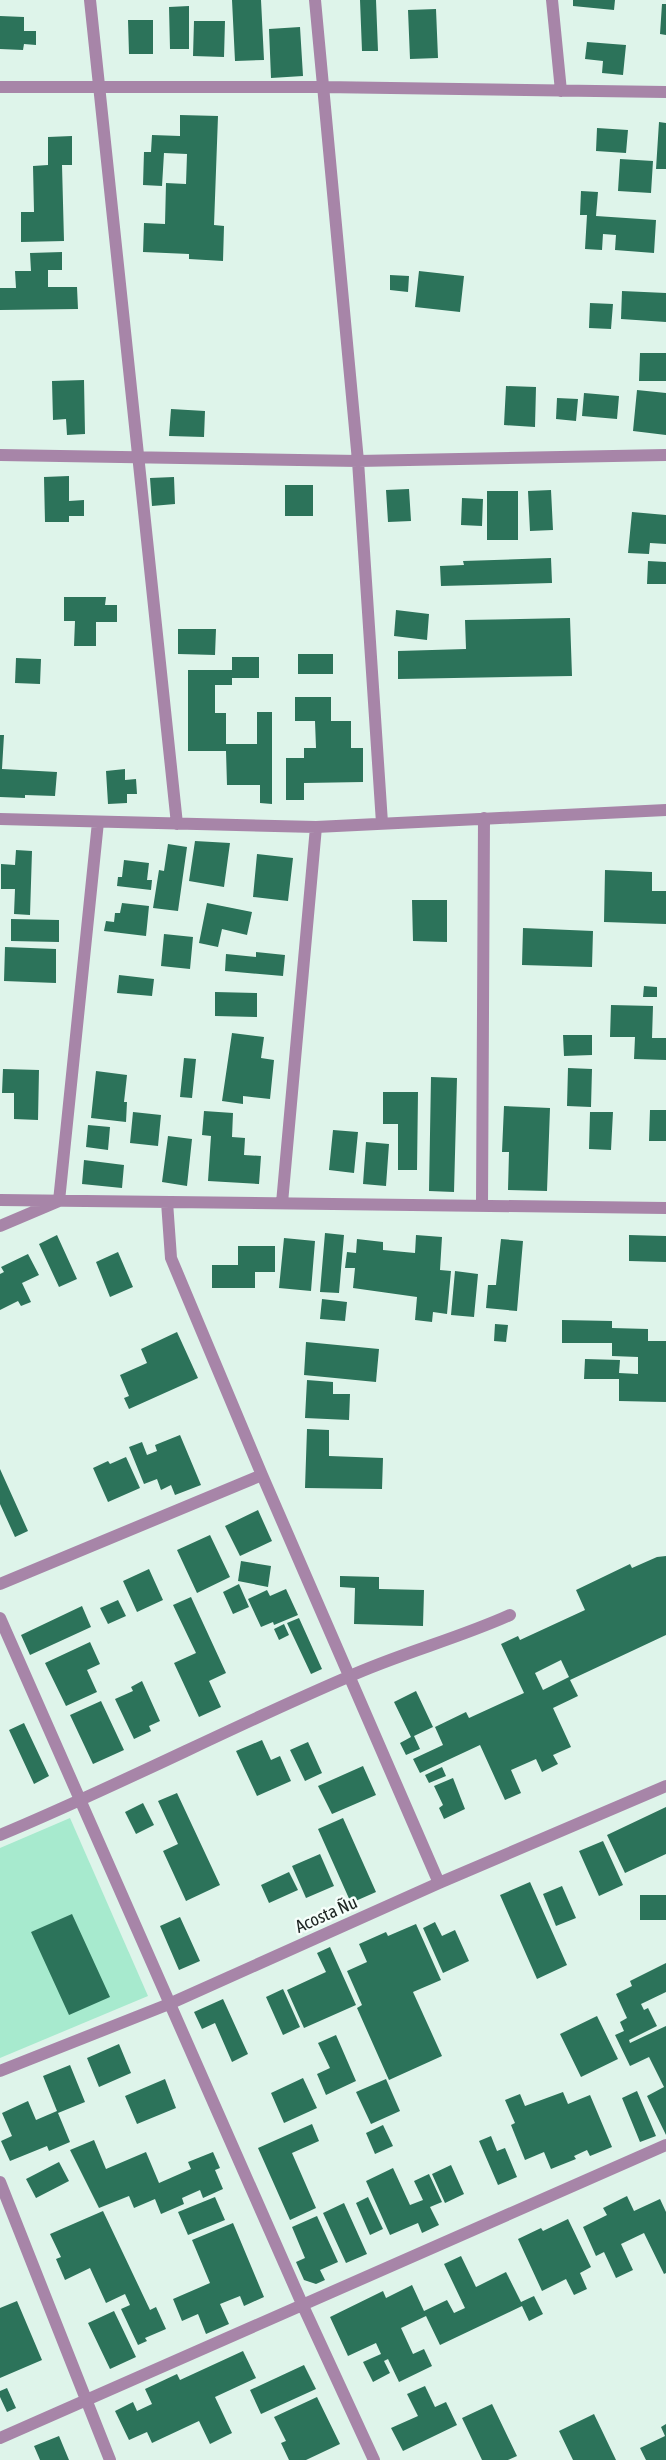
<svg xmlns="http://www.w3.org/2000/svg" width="666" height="2460" viewBox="0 0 666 2460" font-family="'Asap Condensed',sans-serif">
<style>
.green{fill:#a7eace}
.building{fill:#2c735a;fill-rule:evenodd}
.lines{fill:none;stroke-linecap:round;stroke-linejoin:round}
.street{stroke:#a785a8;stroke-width:12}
.labels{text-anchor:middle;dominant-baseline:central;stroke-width:5;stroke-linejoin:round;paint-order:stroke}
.street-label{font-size:18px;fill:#202825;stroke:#f5fefa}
</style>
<rect width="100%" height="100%" fill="#def4ea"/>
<path class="green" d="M70 1818 148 1996 0 2058V1848Z"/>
<path class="building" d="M232 0H261L264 60 235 61Z
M360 0H376L378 51H362Z
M573 0H615L614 10 573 6Z
M662 4H666V35L660 34Z
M189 6V49H170L169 7Z
M436 9 438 58 410 59 408 10Z
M0 16 24 17V31H36V45L24 44 23 50 0 49Z
M128 20H153V54H129Z
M194 21H225L224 57 193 56Z
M300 27 303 76 271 78 269 29Z
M587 42 626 45 623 75 602 73 603 61 585 59Z
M180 115 218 116 214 225 224 226 223 261 189 259V254L143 252 144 223 165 224 166 183 186 184 187 154 164 153 162 186 143 185 144 152H151L152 135 180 136Z
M659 122 666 123V169H656Z
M597 128 628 130 626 153 596 151Z
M72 136V165H62L64 241 21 242V212H34L33 166 48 165V137Z
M620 159 653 161 651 193 618 191Z
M581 191 598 192 596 216 656 220 654 253 615 250 616 235 603 234 602 250 585 249 587 215H580Z
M62 252V270H48V287H77L78 309 0 310V288H16L15 271H31L30 253Z
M419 271 464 276 460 312 415 307Z
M390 275 409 276 408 292 390 290Z
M622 291 666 293V322L621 319Z
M590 303 613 304 611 329 589 328Z
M640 353H666V381H639Z
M84 380 85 434 67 435 66 419 53 420 52 381Z
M506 386 536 387 535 427 504 425Z
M637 390 666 393V435L633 431Z
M584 393 619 396 617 419 582 416Z
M557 398 578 399 576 421 556 419Z
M171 409 205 411 204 437 169 436Z
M69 476V501L84 500V516H69V522H45L44 477Z
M174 477 175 504 152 506 150 478Z
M285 485H313V516H285Z
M409 489 411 521 388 522 386 490Z
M551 490 553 530 530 531 528 491Z
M487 491H518V540H487Z
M462 498 483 499 482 526 461 525Z
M632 512 666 515V544L650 543 649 554 628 553Z
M551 558 552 583 441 586 440 566 464 565 463 561Z
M648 561 666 562V584H647Z
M64 597H106L105 605H117V622H96V646H74L75 621H64Z
M396 610 429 614 427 640 394 636Z
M570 618 572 676 398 679V651L466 649 465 620Z
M178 629H216L215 655 178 654Z
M298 654H333V674H298Z
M232 657H259V678H232V685H215V713H226V744H257V712H272V804L260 803V785H227L226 751H188V670H232Z
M16 658 41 659 40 684 15 683Z
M295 697H331V721H351V748H363V782L304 783V800H286V758H304V748H316L315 721H295Z
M0 735H4L2 769 57 772 55 796 25 795V798L0 797Z
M125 769V780L136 779 137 794H127V803L108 804 106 771Z
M195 841 230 843 224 887 189 881Z
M168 844 187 847 178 911 153 908 159 870 164 871Z
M16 850 32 851 30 915 14 914 15 889H1V864L15 865Z
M257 854 293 858 288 901 253 897Z
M124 860 149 863 147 880H152L151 890 117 886 118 877H122Z
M605 870 652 872V891H666V924L604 922Z
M412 900H447V942L413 941Z
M122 903 149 906 146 936 104 931 106 921 114 922 115 913H120Z
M207 903 252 912 247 935 222 929 218 947 199 943Z
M11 919 59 920V942L11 941Z
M523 928 593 931 592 967 522 965Z
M164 934 193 937 190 969 161 966Z
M5 947 56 949V983L4 981Z
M256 952 285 955 283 976 225 971 226 954 256 957Z
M119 975 154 979 152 996 117 993Z
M644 986 657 987V997H643Z
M215 992 257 993V1017L215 1016Z
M611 1005 653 1006 652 1038H666V1060L634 1059 635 1037H610Z
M232 1033 264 1037 261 1058 274 1060 270 1099 243 1096V1104L222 1101Z
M563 1035H592V1055L564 1056Z
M184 1058 196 1059 192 1098 180 1097Z
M568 1068 592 1069 591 1107 567 1106Z
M3 1069 39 1070 38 1120 14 1119V1093H2Z
M96 1071 127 1075 124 1102H127L126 1122 91 1118Z
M431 1077 457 1078 454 1192 429 1191Z
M383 1092H418L417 1170H398V1124H383Z
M504 1106 550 1108 547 1191 508 1190 509 1152H502Z
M650 1110H666V1141H649Z
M204 1111 233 1113 232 1137 245 1138 244 1155 261 1156 259 1184 208 1181 211 1136 202 1135Z
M133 1112 161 1115 158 1146 130 1143Z
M590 1112H613L611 1150 589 1149Z
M88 1125 110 1127 108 1150 86 1147Z
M333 1130 358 1132 354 1173 329 1170Z
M168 1136 192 1139 187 1186 162 1182Z
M366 1142 389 1144 386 1186 363 1184Z
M84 1160 124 1165 122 1188 82 1184Z
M325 1233 344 1235 339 1293 320 1292Z
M57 1235 77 1279 59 1287 39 1244Z
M416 1235 442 1237 440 1270 451 1271 447 1314 433 1312 432 1322 415 1320 417 1297 353 1288 355 1268H345L347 1252 356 1253 357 1239 383 1242V1250L415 1253Z
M629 1235 666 1236V1262L629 1261Z
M284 1238 315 1241 311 1291 279 1288Z
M501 1239 523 1241 517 1311 486 1308 488 1285H496Z
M238 1246H275V1272H255V1288H212V1265H238Z
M118 1252 133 1287 110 1297 96 1262Z
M28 1254 39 1275 22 1283 31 1302 21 1306 18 1301 0 1310V1274L4 1272 1 1267Z
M455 1271 478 1274 474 1317 451 1315Z
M322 1299 347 1302 345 1321 320 1319Z
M562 1320 612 1321V1328L648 1329V1341H666V1402L619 1401V1379H584L585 1359 620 1360 619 1373 638 1374V1357L612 1356V1343H562Z
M495 1324 508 1325 506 1342 494 1341Z
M177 1332 198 1378 129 1409 124 1398 129 1396 120 1375 147 1363 141 1349Z
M306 1342 379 1349 376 1382 304 1375Z
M307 1380 333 1382V1394H350L349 1420 305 1418Z
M307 1429 329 1430V1456L383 1458 382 1489 305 1488Z
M180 1435 201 1485 175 1495 171 1485 161 1490 157 1479 144 1484 129 1447 142 1442 147 1455 157 1451 155 1445Z
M126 1457 140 1488 108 1502 93 1468 108 1461 110 1464Z
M0 1469 28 1531 15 1537 0 1504Z
M258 1510 272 1541 240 1556 225 1526Z
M210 1535 230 1577 197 1593 177 1550Z
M666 1556V1635L570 1680 578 1696 553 1708 571 1747 553 1755 558 1764 542 1772 536 1759 511 1770 521 1793 505 1800 480 1745 420 1773 413 1759 443 1745 435 1727 466 1712 469 1718 524 1693 501 1644 518 1636 520 1640 585 1610 576 1590 630 1564 632 1568 657 1557ZM561 1660 569 1677 543 1690 535 1673Z
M241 1561 271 1566 268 1587 238 1581Z
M149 1569 163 1600 137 1612 123 1581Z
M340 1576 379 1577V1589L424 1590 423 1626 354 1624 355 1588 340 1587Z
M239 1584 249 1607 233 1614 223 1592Z
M286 1589 298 1615 274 1625 273 1622 261 1627 248 1599 267 1590 270 1596Z
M191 1597 226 1673 209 1681 221 1707 199 1717 174 1663 196 1653 173 1605Z
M118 1600 126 1616 108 1624 100 1608Z
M82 1606 91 1627 30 1655 21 1635Z
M299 1618 322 1669 311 1674 287 1623Z
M284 1624 289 1635 279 1640 274 1629Z
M90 1642 100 1664 87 1670 97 1692 66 1706 45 1663Z
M142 1681 160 1721 149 1726 151 1731 134 1739 115 1699 133 1691 131 1687Z
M416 1691 433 1727 414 1736 420 1749 406 1755 400 1743 411 1737 394 1702Z
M101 1701 124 1750 93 1764 70 1715Z
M24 1723 49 1776 34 1784 9 1730Z
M262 1740 271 1760 280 1756 291 1781 257 1796 236 1751Z
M308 1742 322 1773 305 1781 290 1750Z
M363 1766 376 1795 332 1814 318 1786Z
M442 1767 446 1776 429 1783 425 1775Z
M453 1778 465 1809 444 1819 439 1808 443 1805 434 1786Z
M177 1793 220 1885 186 1901 163 1851 178 1844 158 1801Z
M143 1803 154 1825 136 1834 125 1812Z
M666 1807V1854L625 1873 607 1835Z
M343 1818 376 1892 351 1903 318 1829Z
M603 1841 623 1885 599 1896 579 1851Z
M320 1854 334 1886 306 1898 292 1866Z
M289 1872 298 1890 269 1903 261 1885Z
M530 1882 567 1965 537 1979 500 1895Z
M562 1886 576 1918 556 1926 543 1894Z
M640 1895H666V1920H640Z
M72 1914 110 1997 69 2015 31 1932Z
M180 1917 200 1961 179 1970 160 1926Z
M435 1922 442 1936 455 1930 469 1961 443 1973 423 1928Z
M416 1924 441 1980 413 1992 442 2056 389 2080 357 2008 362 2005 347 1971 367 1962 359 1944 386 1932 388 1936Z
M330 1947 356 2005 304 2028 287 1990 326 1972 317 1953Z
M666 1963V1992L641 2004 644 2010 648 2008 657 2026 629 2040 630 2043 666 2026V2135L647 2096 664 2087 649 2057 630 2066 615 2035 624 2031 620 2022 627 2018 616 1994 632 1986 630 1981Z
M283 1989 300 2027 283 2035 266 1997Z
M223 1999 248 2054 232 2062 215 2023 202 2029 194 2012Z
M597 2016 618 2059 581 2077 560 2034Z
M336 2035 356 2081 326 2095 317 2074 330 2068 318 2043Z
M119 2044 131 2073 99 2087 87 2058Z
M70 2065 85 2102 58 2113 70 2142 49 2151 47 2146 10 2161 1 2141 12 2136 2 2113 28 2101 36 2120 57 2111 43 2076Z
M303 2078 317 2108 284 2123 271 2093Z
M165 2079 176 2108 137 2124 125 2096Z
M386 2079 400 2111 371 2124 356 2092Z
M637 2091 656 2136 640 2142 622 2098Z
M563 2092 568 2104 590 2095 612 2147 590 2156 587 2150 574 2156 576 2159 551 2169 544 2152 525 2160 511 2125 515 2123 505 2100 520 2094 525 2106Z
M312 2124 319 2141 292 2153 316 2208 290 2220 258 2148Z
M383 2125 393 2146 375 2154 366 2133Z
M491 2136 497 2151 505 2148 517 2177 498 2185 479 2141Z
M94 2140 106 2169 146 2152 159 2183 191 2169 188 2162 213 2152 220 2168 215 2170 223 2189 203 2198 200 2190 182 2198 184 2204 161 2214 155 2199 134 2208 129 2196 99 2208 70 2150Z
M59 2162 69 2181 36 2198 26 2179Z
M451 2165 464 2194 445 2203 432 2174Z
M393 2168 410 2205 423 2200 414 2181 429 2174 442 2202 430 2207 439 2225 422 2233 418 2223 390 2235 366 2181Z
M627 2196 634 2211 660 2199 666 2212V2273L664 2274 644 2233 621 2244 633 2270 616 2278 604 2252 596 2256 583 2227 607 2215 603 2208Z
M215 2197 225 2220 188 2235 178 2212Z
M368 2197 383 2229 370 2235 356 2203Z
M344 2203 367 2254 346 2263 323 2213Z
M103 2211 150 2310 156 2307 166 2329 145 2338 147 2341 138 2345 121 2309 130 2305 125 2294 106 2303 90 2268 65 2280 56 2259 61 2257 50 2234Z
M317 2216 338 2262 320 2270 325 2280 316 2284 304 2280 296 2262 305 2258 292 2227Z
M568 2219 591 2267 580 2273 587 2289 574 2295 566 2279 542 2291 518 2239 541 2228 543 2231Z
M233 2223 264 2297 244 2306 240 2296 220 2304 229 2324 206 2334 198 2314 182 2321 173 2299 210 2283 192 2240Z
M461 2256 476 2287 506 2272 521 2302 534 2296 543 2314 529 2321 522 2306 440 2345 426 2316 401 2328 413 2354 424 2349 432 2366 399 2382 388 2359 384 2361 390 2373 373 2382 363 2362 381 2354 376 2343 348 2356 330 2317 383 2291 386 2298 412 2285 424 2311 447 2300 454 2313 465 2308 444 2264Z
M17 2301 42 2360 0 2378V2308Z
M114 2311 136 2357 110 2369 88 2323Z
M243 2351 256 2378 215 2397 232 2433 210 2444 199 2421 152 2443 147 2432 129 2440 115 2411 133 2402 137 2411 152 2404 145 2389 177 2374 180 2380Z
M304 2365 316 2389 261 2414 250 2390Z
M425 2386 435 2407 446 2402 457 2425 403 2451 391 2428 418 2416 407 2394Z
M7 2388 16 2408 7 2412 0 2397V2391Z
M317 2397 340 2444 306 2460H289L281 2443 286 2441 274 2417Z
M492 2404 517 2456 508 2460H482L462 2418Z
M594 2414 616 2460H573L559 2431Z
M666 2424V2460H646L640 2448 665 2436 661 2427Z
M59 2436 69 2460H40L34 2446Z"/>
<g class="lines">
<path class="street" d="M90 0 177 824
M315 0 358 461 382 823
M552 0 561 91
M0 87H323L666 92
M0 455 358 461 666 455
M0 819 316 827 666 810
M0 1200 666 1208
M167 1202 171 1258 262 1475 439 1883
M282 1203 316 827
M482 1206 484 818
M0 1226 59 1201 98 822
M0 1584 262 1475
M0 1618 303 2306 374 2460
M0 1835C118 1786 231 1727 348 1677 401 1653 457 1639 510 1615
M0 2071 169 2004 439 1883 666 1786
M0 2182 110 2460
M0 2438 666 2145"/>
</g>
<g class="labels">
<g class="street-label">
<text transform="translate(326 1914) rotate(-24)">Acosta Ñu</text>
</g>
</g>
</svg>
